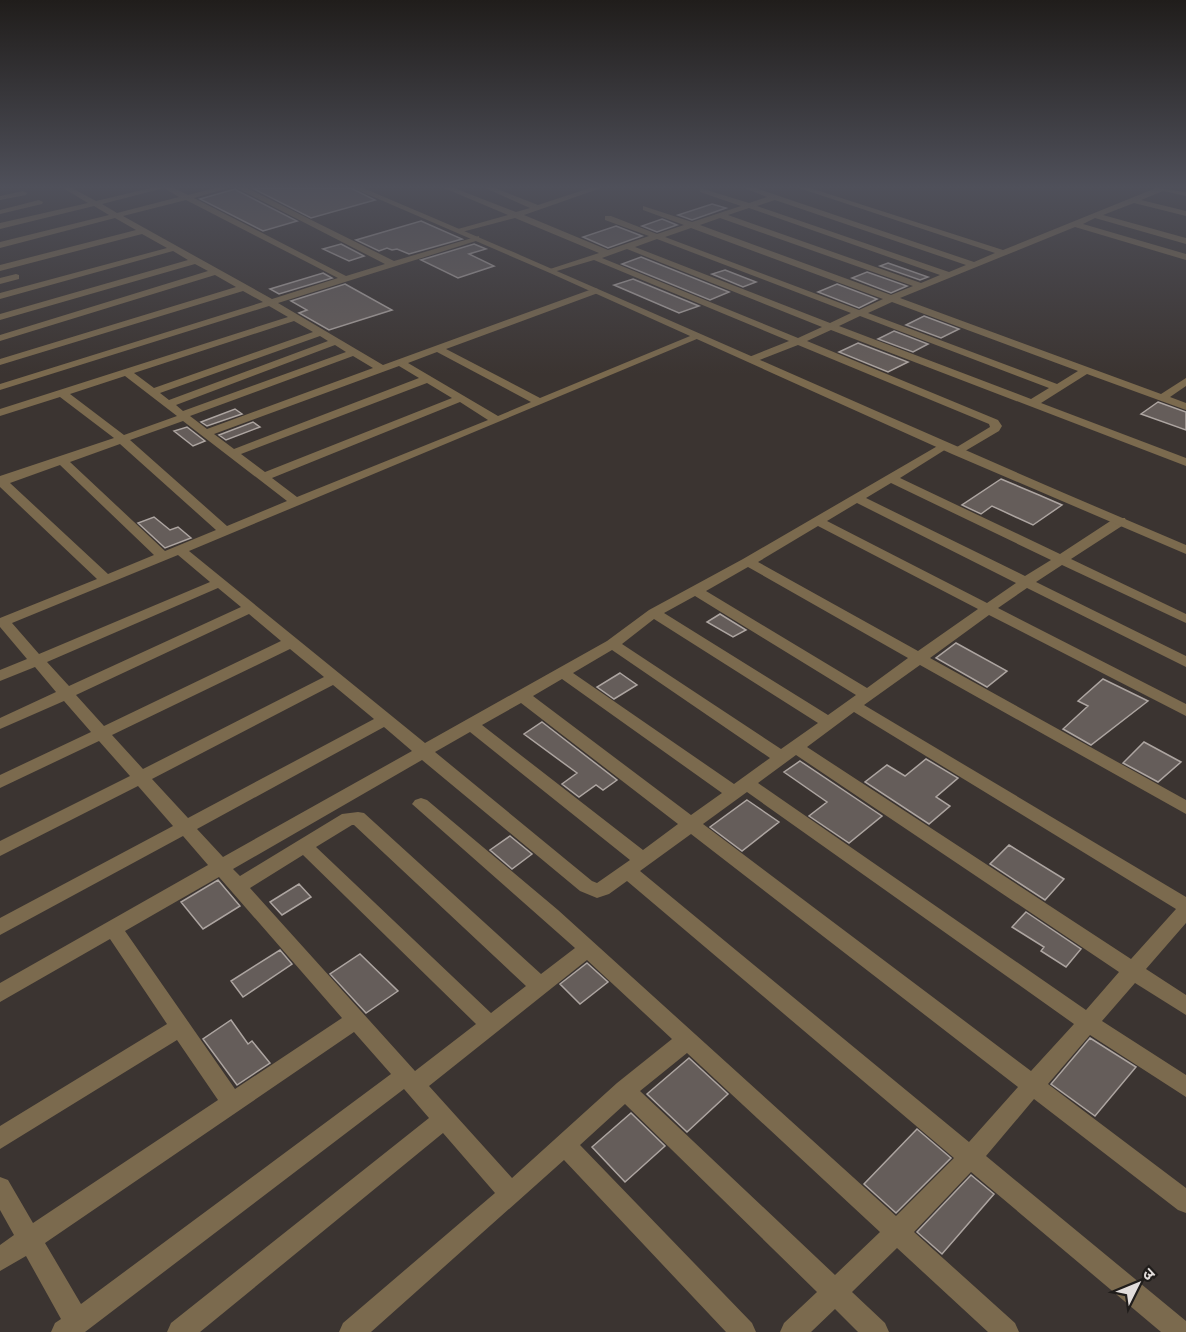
<svg xmlns="http://www.w3.org/2000/svg" width="1186" height="1332" viewBox="0 0 1186 1332" font-family="Manrope,'Noto Sans Devanagari',sans-serif">
<style>
.building{fill:#655d5a;stroke:#ada5a1;stroke-width:1.5}
.lines{fill:none;stroke-linecap:round;stroke-linejoin:round}
.minor{fill:#7b6a4e;fill-rule:evenodd}
.tertiary{fill:#7b6a4e;fill-rule:evenodd}
</style>
<rect width="100%" height="100%" fill="#3b3431"/>
<path class="building" d="M252 188H351L375 200 311 218Z
M235 189 236 190 297 221 263 231 200 199Z
M712 204 726 208 692 220 678 215Z
M662 219 677 225 657 232 642 226Z
M421 221 462 239 409 254 397 249 392 250 387 248 379 251 356 240Z
M616 226 642 236 608 248 583 237Z
M341 244 364 256 349 261 323 249Z
M474 244 486 249 469 254 494 266 458 278 421 260Z
M641 257 729 292 710 300 622 264Z
M888 263 928 277 920 280 880 266Z
M725 270 756 282 743 287 712 274Z
M867 272 907 286 891 293 852 278Z
M323 273 332 278 279 294 270 289Z
M633 279 699 306 679 313 614 285Z
M345 284 392 310 329 330 299 313 307 310 291 301Z
M837 284 877 299 859 308 818 292Z
M924 316 959 329 941 338 906 325Z
M894 331 928 344 913 352 878 339Z
M858 343 908 362 888 372 839 352Z
M1158 402 1186 412V430L1141 414Z
M235 409 242 414 207 426 201 422Z
M253 422 260 427 226 440 219 435Z
M187 427 205 441 193 446 174 431Z
M1001 479 1039 495 1062 505 1033 525 992 506 981 514 962 505Z
M154 517 170 530 178 527 191 538 165 548 138 523Z
M720 614 746 630 733 637 707 622Z
M956 643 1007 671 987 687 936 658Z
M620 673 637 685 614 699 597 687Z
M1103 679 1148 701 1091 745 1063 729 1088 706 1078 701Z
M542 722 617 780 603 790 596 785 579 797 562 784 577 773 524 734Z
M1144 742 1181 762 1158 782 1123 763Z
M926 759 958 778 936 797 950 806 929 824 865 782 887 765 905 776Z
M800 761 882 816 849 843 809 816 827 802 784 772Z
M747 800 779 822 742 851 710 827Z
M510 836 532 854 512 869 490 850Z
M1009 845 1064 879 1045 900 990 864Z
M218 880 240 906 203 929 181 902Z
M299 884 311 897 282 915 270 902Z
M1026 912 1081 949 1066 967 1041 951 1044 947 1012 927Z
M280 950 292 964 243 997 231 981Z
M360 954 398 991 366 1013 330 974Z
M587 963 608 982 580 1004 560 984Z
M231 1020 248 1044 252 1041 270 1063 237 1085 203 1039Z
M1090 1038 1136 1067 1095 1116 1051 1084Z
M689 1058 728 1094 687 1132 647 1094Z
M631 1113 665 1146 625 1182 592 1147Z
M917 1129 951 1158 896 1213 864 1184Z
M971 1175 994 1194 942 1254 917 1232Z"/>
<g class="lines">
<path class="minor" d="M63 188H72L96 201 151 188H164L102 204 117 213 179 197 164 188H174L188 195 215 188H228L194 198 346 276 385 264 237 188H247L394 261 479 236V240L278 303 383 365 595 288 598 289V293L446 349 540 398 695 334 704 336 189 551 425 743 607 641 649 610 743 559 941 444H949L951 446 900 478 1060 554 1115 518H1125L1126 521 1125 524 1071 559 1186 614V623L1062 565 1036 582 1186 656V667L1027 588 998 608 1186 704V716L989 615 930 658 1186 800V814L920 665 864 705 1186 897V923L1146 969 1186 995V1015L1135 983 1102 1021 1186 1075V1097L1090 1035 1048 1084 1186 1188V1213L1178 1210 1034 1099 986 1156 1186 1321V1332H1161L971 1172 914 1232 1015 1323 1019 1332H988L897 1248 852 1292 885 1323 889 1332H858L835 1309 811 1332H780L784 1323 817 1292 625 1104 580 1145 752 1323 756 1332H726L564 1160 371 1332H339L343 1323 495 1193 443 1133 200 1332H167L171 1323 429 1118 404 1089 85 1332H51L55 1323 61 1319 26 1256 0 1271V1245L14 1235 0 1210V1177L8 1180 33 1223 218 1100 177 1040 0 1149V1126L167 1024 110 939 0 1002V983L208 865 183 836 0 935V918L173 826 138 786 0 856V841L130 776 99 741 0 788V775L91 732 64 701 0 729V718L56 692 35 667 0 681V670L27 659 0 627V618L97 579 0 487V476L114 438 60 397 0 416V409L288 317 269 306 0 390V384L263 302 243 291 0 365V359L236 287 215 275 0 341V335L208 271 195 264 0 320V314L188 260 173 251 0 299V293L167 248 142 234 0 271V265L136 230 115 218 0 248V242L109 215 94 206 0 229V223L88 203ZM186 200 338 278 272 299 123 216ZM294 321 313 332 154 388 134 373ZM320 336 328 341 169 400 160 393ZM335 345 346 352 183 411 176 405ZM437 352 531 402 498 416 408 363ZM353 356 373 368 207 429 190 416ZM399 366 419 378 234 449 214 434ZM125 376 177 416 124 435 70 394ZM427 383 452 398 265 472 241 454ZM460 402 488 420 297 497 272 478ZM183 421 287 501 227 526 130 440ZM120 444 216 530 165 551 70 462ZM60 465 154 555 108 574 10 483ZM891 483 1051 560 1025 576 866 498ZM857 503 1016 583 987 603 827 521ZM818 526 978 609 918 651 758 562ZM178 555 210 582 39 654 12 623ZM748 567 908 658 867 688 706 591ZM218 588 241 607 69 686 47 662ZM695 596 856 695 828 715 664 613ZM249 614 281 641 104 726 76 695ZM654 619 818 723 781 749 622 644ZM290 649 324 677 143 769 112 735ZM612 650 770 758 734 784 573 673ZM562 679 722 793 691 815 533 696ZM333 685 374 719 188 818 152 779ZM521 703 678 824 643 850 482 725ZM854 712 1176 909 1131 959 807 747ZM384 727 412 751 223 857 197 829ZM470 732 630 860 597 883 592 881 435 752ZM796 755 1119 972 1086 1010 758 783ZM422 760 580 891 597 898 609 894 627 881 954 1158 896 1216 558 910 427 800 421 798 415 800 412 804 575 948 541 974 364 813 358 812 342 814 240 876 233 869ZM747 792 1074 1024 1031 1071 703 824ZM352 825H354L526 986 491 1013 316 847ZM691 834 1018 1087 969 1142 640 871ZM303 855 476 1024 415 1071 250 888ZM219 877 342 1018 235 1089 125 931ZM587 960 672 1039 617 1083 512 1178 429 1086ZM354 1032 391 1074 81 1304 45 1243ZM687 1053 880 1232 835 1275 640 1091Z
M444 188H454L516 212 530 208 485 188H495L538 205 590 188H601L524 215 608 250 649 236 605 220V216H611L657 234 684 225 643 210V206L692 222 741 206 700 192V188L749 203 767 197 744 188H755L974 262 995 253 799 188H810L1003 250 1156 188 1186 192V196L1163 191 1141 200 1186 211V216L1134 203 1103 215 1186 238V244L1095 218 1083 224 1186 254V260L1075 227 900 298 1161 394 1186 378V386L1170 397 1186 403V410L1087 374 1041 403 1186 458V466L831 330 807 341 998 420 1002 426 999 431 960 454H952V450L990 427 989 424 798 345 757 361H749V357L789 341 594 260 550 273V269L599 253 515 218 458 233V229L508 215ZM775 200 966 265 949 272 757 206ZM749 208 940 275 921 283 728 215ZM720 218 913 286 891 295 700 225ZM691 228 883 299 859 310 665 237ZM657 239 851 313 830 323 635 247ZM627 249 822 327 798 338 602 258ZM892 302 1078 371 1057 384 868 313ZM860 316 1049 388 1031 399 839 326Z
M23 191 27 193 26 195 0 200V196Z
M39 200 43 202 42 204 0 214V210Z
M16 274 19 275V279L0 284V278Z"/>
<path class="tertiary" d="M353 188H363C639 304 911 429 1186 545V554L952 454 550 273Z"/>
</g>
<linearGradient id="sky" x2="0" y2="1"><stop stop-color="#201d1b"/><stop offset="0.5" stop-color="#4f505a"/><stop offset="1" stop-color="#4f505a" stop-opacity="0"/></linearGradient>
<rect width="1186" height="374" fill="url(#sky)"/>
<g transform="translate(1138 1284) rotate(47)" stroke="#201d1b" stroke-width="4.5" paint-order="stroke">
<path d="M0-4.5L10 22L0 15L-10 22Z" fill="#e2dddb"/>
<text y="-9" font-size="16" font-weight="bold" text-anchor="middle" fill="#e2dddb">उ</text>
</g>
</svg>
